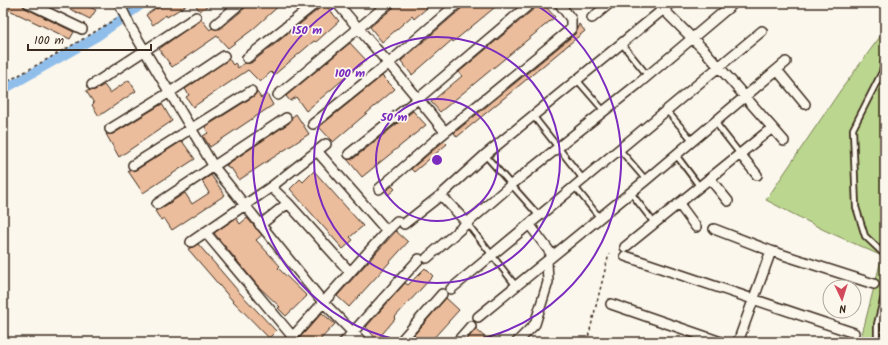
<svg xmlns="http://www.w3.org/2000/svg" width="888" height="345" viewBox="0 0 888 345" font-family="Kalam,sans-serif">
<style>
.green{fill:#bbd68e;stroke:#7b8056}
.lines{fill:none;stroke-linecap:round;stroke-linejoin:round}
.canal{stroke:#90beea;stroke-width:9}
.building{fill:#ecbd9c;stroke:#3b2a1e}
.lane-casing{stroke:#3b2a1e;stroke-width:8}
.street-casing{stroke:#3b2a1e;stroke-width:12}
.path{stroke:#3b2a1e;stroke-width:1.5;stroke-dasharray:3 3;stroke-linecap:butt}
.lane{stroke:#fbf7ec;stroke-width:4.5}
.street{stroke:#fbf7ec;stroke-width:9}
.ring{fill:none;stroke:#7b2cbf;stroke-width:2}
.centre{fill:#7b2cbf;stroke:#fbf7ec;stroke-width:2}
.ring-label{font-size:12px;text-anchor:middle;font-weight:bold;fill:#7b2cbf;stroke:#fbf7ec;stroke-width:3.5;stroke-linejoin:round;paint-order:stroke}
</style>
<rect width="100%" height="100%" fill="#fbf7ec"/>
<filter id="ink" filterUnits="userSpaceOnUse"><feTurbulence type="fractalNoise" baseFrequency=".025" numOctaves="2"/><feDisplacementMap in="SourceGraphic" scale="8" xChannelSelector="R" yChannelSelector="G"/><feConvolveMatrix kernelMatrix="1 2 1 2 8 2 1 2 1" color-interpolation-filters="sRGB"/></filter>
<g filter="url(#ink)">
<path class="green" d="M885 30V342H860L882 256 824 230 766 200 840 91Z"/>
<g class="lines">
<path class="canal" d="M3 90 98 36 144 3"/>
</g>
<path class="building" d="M3 3H20L25 8 74 32 70 39 3 7Z
M58 3H81L96 10 90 19Z
M167 3H190L167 17 166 15 153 25 146 15 156 8 157 9Z
M194 3H211L200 11Z
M247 3H282L252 30 228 48 217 36 172 67 159 49 201 19 210 30 212 28 220 29 245 8Z
M322 3H324L339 21 316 42 314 41 274 75 271 72 260 82 248 70 193 107 186 97 189 95 185 89 229 59 233 65 235 63 238 68 244 63H251L320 8Z
M395 3H433L414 19 412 16 382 42 370 27 393 8Z
M464 3H500L453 42 452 40 412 75 401 61 462 8Z
M537 3H541L546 7 555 17 440 112 431 102 462 76 459 72 535 8Z
M579 24 585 31 457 137 454 133 575 34Z
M350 43 366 60 306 111 296 97 290 101 286 96Z
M382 76 395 89 333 142 319 127Z
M129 80 136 91 99 116 92 105 94 103 86 91 95 90 104 85 110 93Z
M257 92 261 98 267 94 273 105 210 147 203 136 208 133 205 127 254 96Z
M162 104 172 121 119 157 106 134H113Z
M413 111 426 125 362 177 347 159H353Z
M296 114 309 134 239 180 231 168 229 169 226 165 289 123 292 117Z
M182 141 195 159 143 193 128 171 136 170Z
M444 141 447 144 414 172 411 169Z
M314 171 363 226 350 237 353 240 343 249 290 189 300 179 303 182Z
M211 175 225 195 172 230 164 218 161 220 155 211 160 209 185 193 192 204 209 193 202 181Z
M392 186 395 189 388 195 385 191Z
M236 218 240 224 247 218 262 235 256 240 280 266 278 268 307 296 286 316 278 308 280 307 258 286 214 233Z
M396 231 408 242 349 307 337 296Z
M198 244 239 292 276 331 269 338 232 300 188 249Z
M425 268 433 276 394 318 395 319 377 340 366 327 405 283 408 285Z
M446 298 459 310 430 342H420L415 338 412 342H408Z
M322 313 335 324 318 342H296Z
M476 328 478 331 490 342H465Z"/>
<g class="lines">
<g class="lane-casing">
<path id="lane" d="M622 44 648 76
M885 56 882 72 853 129 856 207 865 236 885 255
M578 81 604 111
M667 111 693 141
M534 117 583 179
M715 122 740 154
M620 150 646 180
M485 155 539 216
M676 155 700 187
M575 187 600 218
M631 193 655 224
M467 223 516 286
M877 342V324L885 293"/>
</g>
<g class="street-casing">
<path id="street" d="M28 3 82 29
M119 3 130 26 214 167 323 302 362 342
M337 3C373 46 411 88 445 132
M657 3 705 51 784 141
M592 18 610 3
M216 24 241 3
M247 58 316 3
M777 70 805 104
M92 85 196 17
M278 95 389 3
M313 124 388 64 458 3
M110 129 170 92 224 56
M349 154 419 98 531 3
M740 154 757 175
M133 165 251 91
M710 179 728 201
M271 187 288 203 349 271
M379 189 433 142 571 29V19L559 3
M441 195 467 223
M157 204 286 118
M679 204 696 227
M404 224 441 195 485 155 671 3
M529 224 553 256
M260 225 288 203
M714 229 771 251 874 284
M387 231 397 221
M205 232 293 337
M191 242 271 187 326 144
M625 247 772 128
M625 256 854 333
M427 258 511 185 638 84 734 3
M451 289 762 31
M611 304 721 342
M478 317 646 180 786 62
M288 342 387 231 317 151
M344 342 419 259
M400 342 442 294
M457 342 471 326
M517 342 535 324 548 282 547 261
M738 342 771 251"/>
</g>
<path class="path" d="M130 9 138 3
M88 36 117 18
M3 84 85 38
M587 342 609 254"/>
<use href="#lane" class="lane"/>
<use href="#street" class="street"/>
</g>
</g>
<g class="ring">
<circle cx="437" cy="160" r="61"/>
<circle cx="437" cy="160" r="123"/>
<path d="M410 342A184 184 0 0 1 341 3M533 3A184 184 0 0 1 464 342"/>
</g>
<circle cx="437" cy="160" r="6" class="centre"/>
<g class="ring-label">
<text x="307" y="34">150 m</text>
<text x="350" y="77">100 m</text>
<text x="394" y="121">50 m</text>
</g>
<rect width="888" height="345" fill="none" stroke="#fbf7ec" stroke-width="16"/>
<rect x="8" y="8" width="872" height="329" fill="none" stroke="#3b2a1e" stroke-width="1.5" filter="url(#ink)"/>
<g transform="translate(842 299) rotate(176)"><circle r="19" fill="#fbf7ec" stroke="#aea59a"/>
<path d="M0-3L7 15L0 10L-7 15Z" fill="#d1495b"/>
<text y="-6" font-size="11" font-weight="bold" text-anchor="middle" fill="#3b2a1e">N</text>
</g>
<path d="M28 44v6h123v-6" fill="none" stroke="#3b2a1e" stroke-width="2"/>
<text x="34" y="44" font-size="12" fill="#3b2a1e" stroke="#fbf7ec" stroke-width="3" paint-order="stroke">100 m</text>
</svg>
